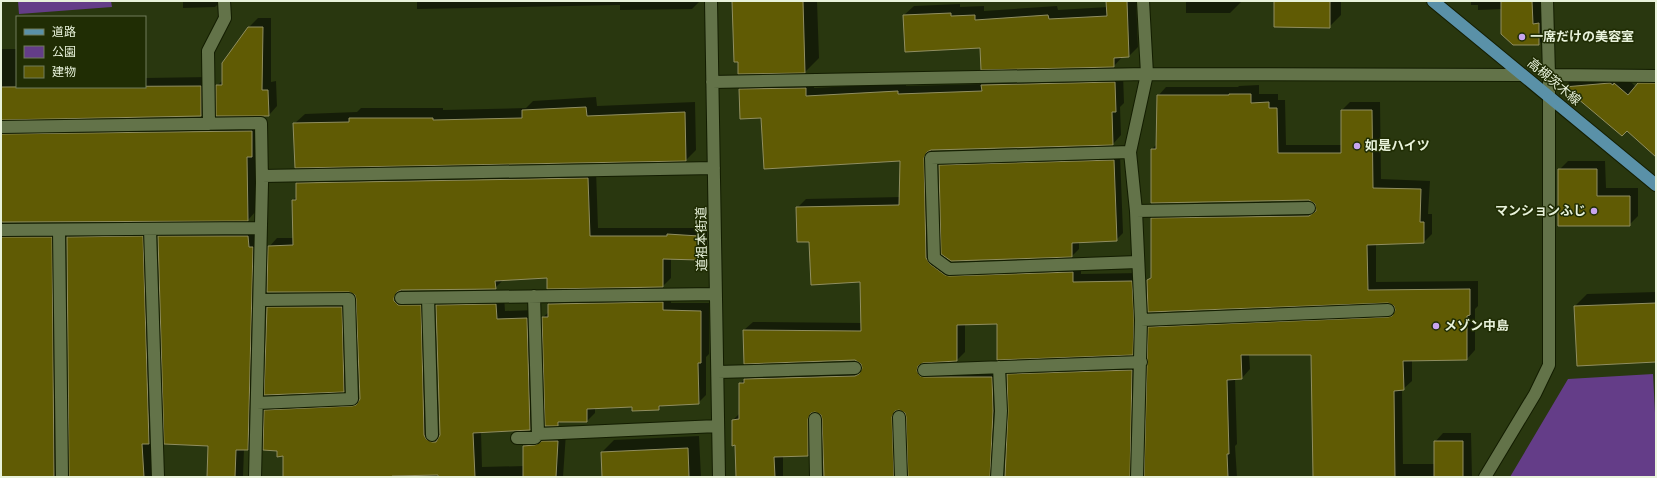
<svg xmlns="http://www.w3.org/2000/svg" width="1657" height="478" viewBox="0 0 1657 478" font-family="'Source Sans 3','Noto Sans JP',sans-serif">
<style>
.green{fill:#643d88}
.shadow{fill:#0007;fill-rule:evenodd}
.building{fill:#605b04;stroke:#908e60}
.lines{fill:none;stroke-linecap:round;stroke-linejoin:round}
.minor-casing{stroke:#131d01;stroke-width:14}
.major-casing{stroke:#131d01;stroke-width:14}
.minor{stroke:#637349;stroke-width:12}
.major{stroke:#5a91a8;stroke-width:12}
.poi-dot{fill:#c8a5ee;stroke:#202d04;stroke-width:1.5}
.labels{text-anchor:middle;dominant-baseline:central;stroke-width:3;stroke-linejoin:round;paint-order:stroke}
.poi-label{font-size:13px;font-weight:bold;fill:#e8f2db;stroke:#202d04;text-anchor:start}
.street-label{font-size:13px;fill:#e8f2db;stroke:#202d04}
</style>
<rect width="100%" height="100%" fill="#29370f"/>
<path class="green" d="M18 1H111L112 7 19 14Z
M1653 374 1656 432V477H1510L1568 379Z"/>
<path class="shadow" d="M183 1H221L215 7 183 8Z
M417 1H700L692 9 620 10V5L417 9Z
M733 1H817L819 58 805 72 739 61Z
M1107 1H1136L1138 47 1129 56H1123L1114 66 982 69 981 47 904 15 914 6 960 4V7L984 6V11L1057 6 1058 10 1108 7Z
M1186 1H1242L1230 13H1186Z
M1275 1H1341V15L1329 27Z
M1471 1H1540L1541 15H1547V35L1539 44 1502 9 1478 10V5H1471Z
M258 18H271V82L276 81 277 106 269 115 217 86 223 80 249 27Z
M1 49H17V87H145V78L209 77 210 107 201 115 2 118 3 122H260V148L255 153 256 211 248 220 3 221V226L60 229 64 473 70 476 68 237 76 229 151 228 158 434 151 441 152 477H1Z
M1123 74 1124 103 1120 107 1121 135 1113 144 932 149 935 249 938 256 953 267 1081 264V274L1140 273 1141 345 1132 354 998 323 965 324V352L957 360 925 362 929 368 1000 369 1001 475 1006 476 1009 411 1008 375 1016 366 1140 362 1141 475 1146 476 1149 328 1158 319 1396 309 1395 305 1388 302 1148 281 1152 276V219L1161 210 1317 207 1316 203 1309 200 1152 149 1157 144 1158 96 1166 87H1238L1239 86 1259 85V94H1278V100H1285L1286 145H1342V110L1350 102H1380L1381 179 1430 181 1428 214H1432V234L1424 242 1376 244V282L1478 281V306L1475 309V350L1467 359 1412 360V381L1402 390 1403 464H1435V442L1443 433H1471L1472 477H1314L1312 354H1249L1250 369 1242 378H1235L1237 444 1235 446 1237 477H826L822 414 816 411V446L808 455H783V477H737L736 444 733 420 740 413V384L748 375 754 371 863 367 862 363 855 359 744 330 753 322 862 323 861 281 810 241 797 208 806 199 900 197 901 160 762 117 740 89 748 81 814 80V88L906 83V86L984 84 991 76ZM900 409 903 410 907 416 909 476 903 473 902 468Z
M1624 75 1636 87 1648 75H1656V156L1627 130 1622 135 1565 86 1573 78Z
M596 97 597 106 695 102 696 150 686 160 294 124 305 114 357 112 361 108H443V110L526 108 533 101Z
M1120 154 1123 233 1116 240 1079 242V249L1072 256 940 166 947 159Z
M1568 161H1605L1606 188H1638V216L1629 225 1559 170Z
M596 170 598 228H707V251L698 259 671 258V278L663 286 548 277 504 279 495 288 402 289V293L429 297 434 431 440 434 437 305 445 297 504 296 505 311 535 310 538 421 530 430 481 431 482 467 524 466V446L532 437 566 433 563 477H284V455L265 411 274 402 360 399 356 294 269 247 277 238H294L293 200 297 196V183L305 175Z
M257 227 256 441 248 449H244L243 477H208L209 445 159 237 167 228Z
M1656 292V361L1575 306 1587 294Z
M671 294V303H709V354L706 357V395L698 403 662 405 659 409 633 406 595 408V413L587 421H561L558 425 543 317 549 312V304L557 296Z
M350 298 352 382 344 391 268 308 276 299Z
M699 436 701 477H603L602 452 614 440Z"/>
<path class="building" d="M732 1H803L805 73 738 74V62H734Z
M1106 1H1127L1129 57 1114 58V67L981 70 980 48 905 52 903 15 951 13V16L975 15V20L1048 15 1049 19 1107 16Z
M1274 1H1330V28L1274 27Z
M1501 1H1532L1533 24 1539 23V45H1513L1501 34Z
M248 27H263L262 90H268L269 116H216V85H222V63Z
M1115 82 1116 112H1112L1113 145 931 150 927 152 924 158 926 258 930 264 945 275 949 276 1073 272V282L1132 281 1134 320 1133 355 997 360V324L957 325V361L923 363 918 366 917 371 920 376 924 377H992L993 411 990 477H908L906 417 905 413 899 410 895 411 892 417 894 477H824L822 419 821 415 815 412 811 413 808 419V456L774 457 775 477H736L735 445 732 446V420L739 419V383H744V379L855 376 859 374 862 368 861 364 855 360 744 364 743 330 861 331 860 282 811 285 809 242H797L796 207 899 205 900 161 764 169 761 118 740 119 739 89 806 88V96L898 91V94L982 91 981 85Z
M1610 83 1613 85 1614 83 1628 95 1638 83H1656V157L1627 131 1622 136 1564 87Z
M201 86V116L1 120V87Z
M1229 94H1251V103L1269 102V108H1277L1278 153H1341V110H1372L1373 188 1421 189 1420 222H1424V243L1367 245 1368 290 1470 289V315L1467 316V360L1403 361 1404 390 1394 391 1395 477H1313L1311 355H1241L1242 379 1227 380 1229 454H1227L1228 477H1144L1148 327 1388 317 1392 316 1395 310 1394 306 1388 303 1148 312 1147 280 1151 278V218L1309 216 1316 211 1315 204 1309 200 1151 203V149H1156L1157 95H1229Z
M586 107 587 116 685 112 686 161 295 168 293 123 349 122V118H433V120L522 118V110Z
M252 131V157H247L248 221 1 222V134Z
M1114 160 1117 241 1072 243V257L951 261 941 254 939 165Z
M1558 169H1597V196H1630V226H1558Z
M588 178 590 236H667V234L699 236V260L663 259V287L547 289V278L495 281 496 289 401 290 397 292 394 298V301L398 305H421L424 435 426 439 432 442H436L440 435 436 305 496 304 497 319 527 318 530 430 473 433 475 477H438V475L392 476V477H283V456L277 457V451L263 450 264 410 352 406 356 405 360 399 356 299 355 295 349 292H267L268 246 293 245 292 200H296V183Z
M143 236 149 444H142L144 477H69L67 237Z
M158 236H248L249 247H253L248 450H236L235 477H207L208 446 164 444Z
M1 237H52L54 477H1Z
M663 302V310L701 311V363H698L699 404 659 406V410L632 411V407L587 409V422H558V426H545L542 317H548V304Z
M1656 303V362L1577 366 1574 306Z
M267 307H342L344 392 264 395Z
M1132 370 1130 477H1005L1008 411 1007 374Z
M542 441H558L556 477H523V446L535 445Z
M1434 441H1463V477H1434Z
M688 448 689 477H602L601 452Z"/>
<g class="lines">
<g class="minor-casing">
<path id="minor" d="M711 1 719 477
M1549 75 1656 76
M712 82 1147 74 1522 75
M209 124 208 51 225 18 224 1
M1 127 261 123 262 183 255 477
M1130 152 931 158 934 258 949 269 1138 262
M262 176 714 168
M1136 211 1309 208
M150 229 158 477
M1 230 261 228
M59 230 62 477
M534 296 538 434
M401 298 716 294
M428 298 432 435
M1141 320 1388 310
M924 370 1141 362
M718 372 855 368
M257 403 352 399 349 299 260 300
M899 417 901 477
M815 419 816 477
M517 438H535L538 434 718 426
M997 477 1001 411 999 367
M1137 477 1141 320 1136 211 1130 152 1147 74 1143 1
M1485 477 1535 394 1549 365V75L1547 1"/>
</g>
<g class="major-casing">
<path id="major" d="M1433 1 1656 185"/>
</g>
<use href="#minor" class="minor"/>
<use href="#major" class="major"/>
</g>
<g class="poi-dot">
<circle cx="1522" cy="37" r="4"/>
<circle cx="1357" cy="146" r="4"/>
<circle cx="1594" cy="211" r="4"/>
<circle cx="1436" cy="326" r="4"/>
</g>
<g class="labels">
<g class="poi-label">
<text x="1530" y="37">一席だけの美容室</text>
<text x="1365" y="146">如是ハイツ</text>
<text x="1586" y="211" text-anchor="end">マンションふじ</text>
<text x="1444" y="326">メゾン中島</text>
</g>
<g class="street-label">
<text transform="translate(1554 82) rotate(40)">高槻茨木線</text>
<text transform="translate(702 239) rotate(-91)">道祖本街道</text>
</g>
</g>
<rect width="1657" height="478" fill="none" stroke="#e8f2db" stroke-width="4"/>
<rect x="16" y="16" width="130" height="72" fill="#202d04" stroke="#707c5a"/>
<rect x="24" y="29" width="20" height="6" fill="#5a91a8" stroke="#707c5a"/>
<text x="52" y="36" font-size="12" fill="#e8f2db">道路</text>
<rect x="24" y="46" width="20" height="12" fill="#643d88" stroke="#707c5a"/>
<text x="52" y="56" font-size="12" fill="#e8f2db">公園</text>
<rect x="24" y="66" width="20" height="12" fill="#605b04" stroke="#707c5a"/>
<text x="52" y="76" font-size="12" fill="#e8f2db">建物</text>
</svg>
